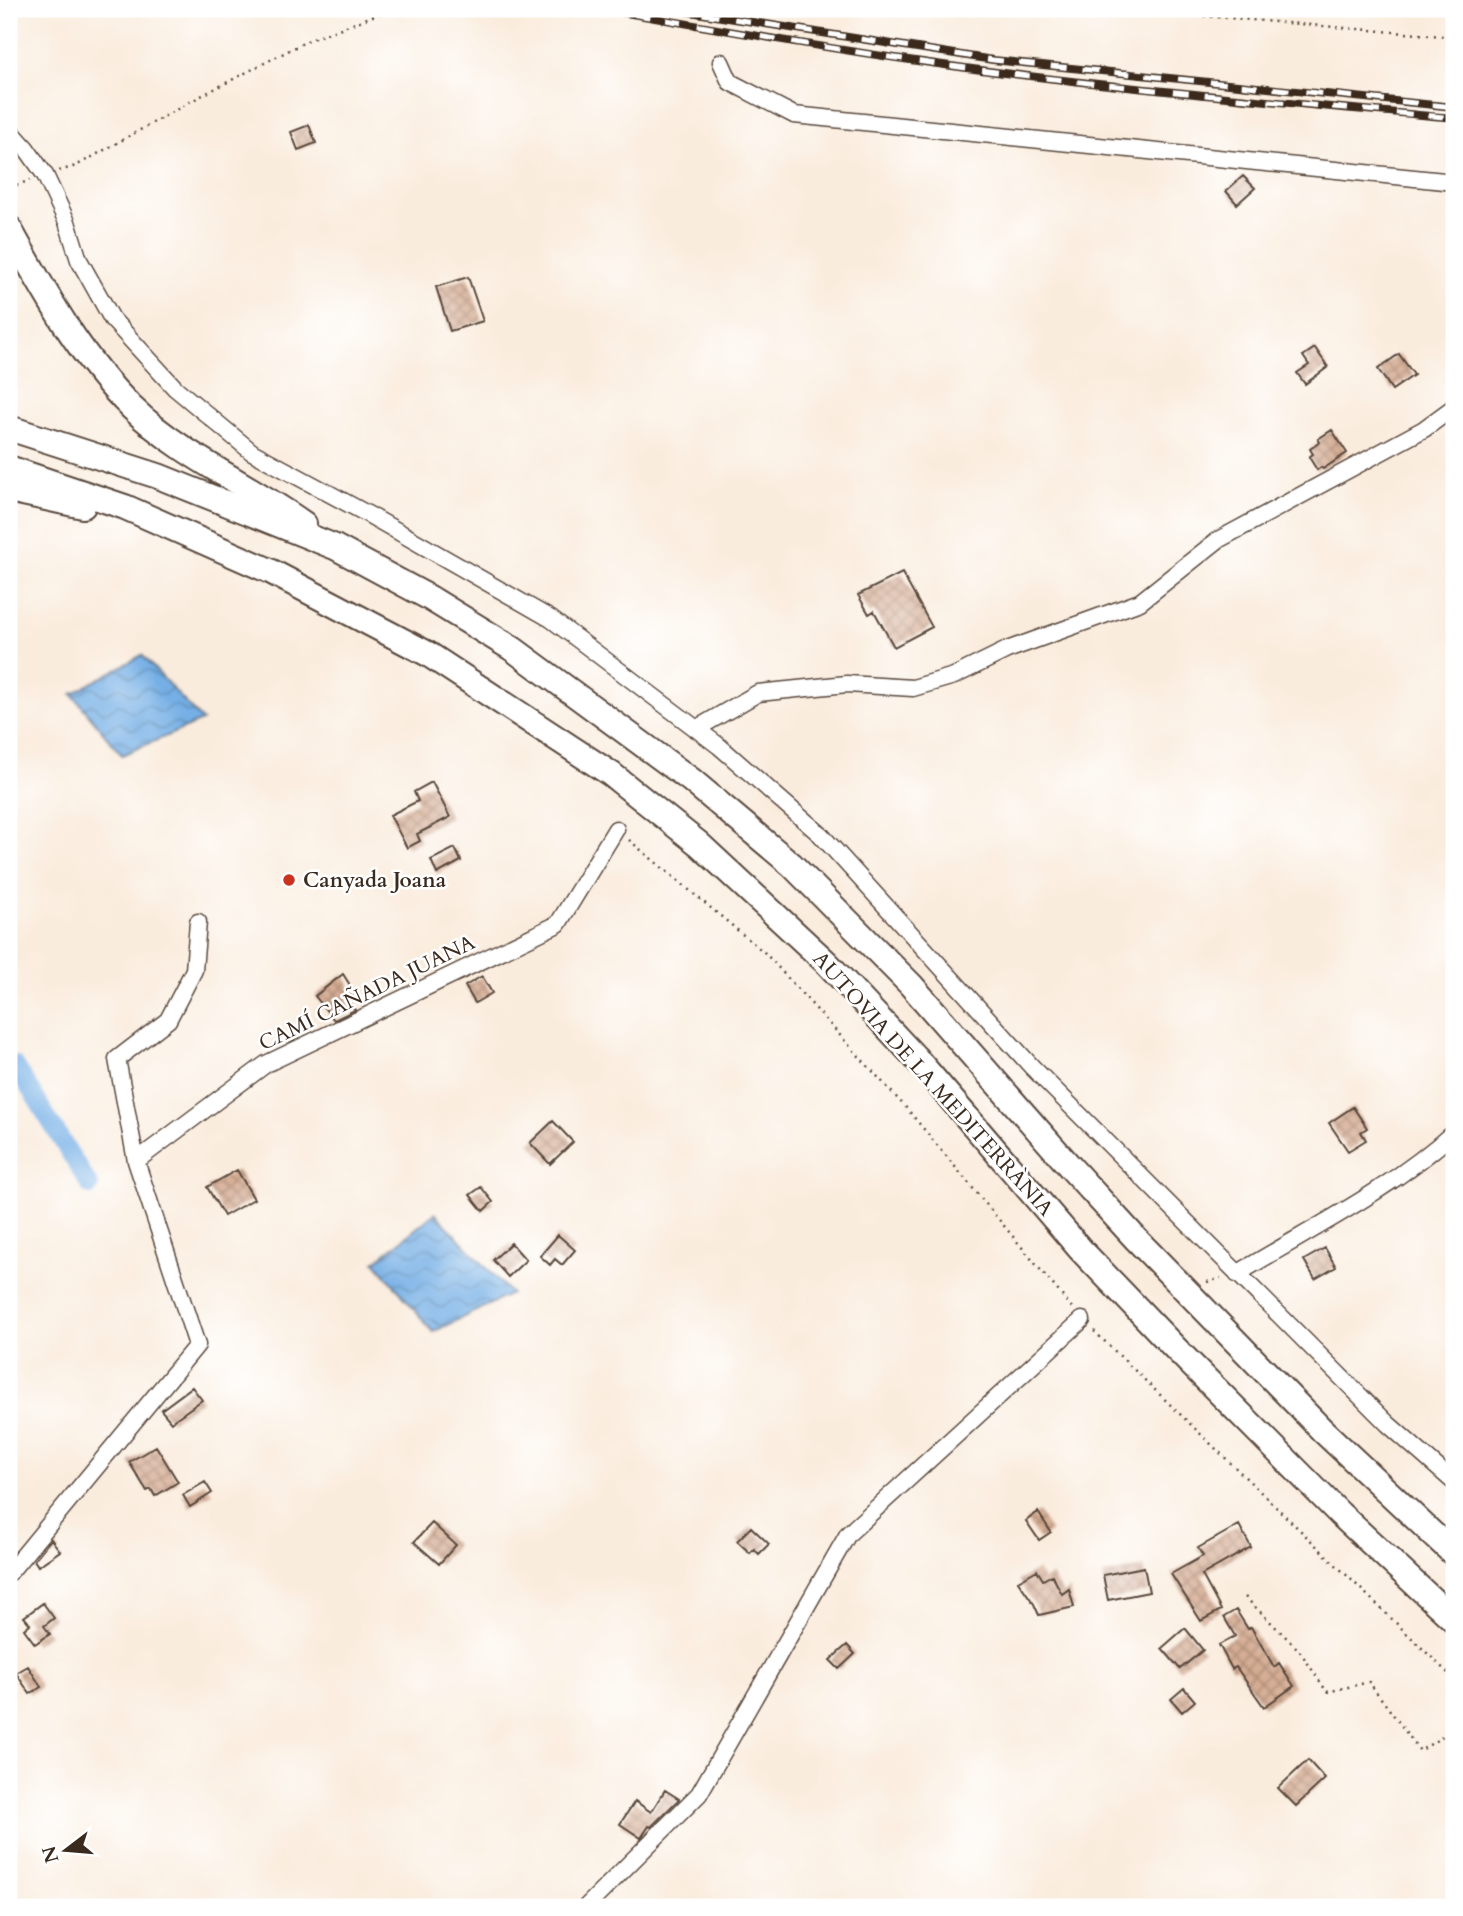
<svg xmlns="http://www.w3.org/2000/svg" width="1463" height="1916" viewBox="0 0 1463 1916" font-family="Cardo,serif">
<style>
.water{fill:url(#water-waves);stroke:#586c82;stroke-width:2}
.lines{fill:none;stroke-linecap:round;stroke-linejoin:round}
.canal{stroke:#74afe5;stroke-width:18}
.building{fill:url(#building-cross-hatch)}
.minor-casing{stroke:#58473b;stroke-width:19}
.highway-casing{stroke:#58473b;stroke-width:28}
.path{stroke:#58473b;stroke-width:2.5;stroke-dasharray:2 5;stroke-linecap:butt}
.minor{stroke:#fff;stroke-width:16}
.highway{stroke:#fff;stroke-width:24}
.rail-casing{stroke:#3b2a1e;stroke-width:8}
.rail{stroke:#fff;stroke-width:5;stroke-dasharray:16;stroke-linecap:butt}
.poi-dot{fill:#c8321e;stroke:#fff;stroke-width:2.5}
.labels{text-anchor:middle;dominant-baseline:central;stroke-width:5;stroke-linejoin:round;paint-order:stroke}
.poi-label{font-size:21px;font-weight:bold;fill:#3b2a1e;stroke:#fff;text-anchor:start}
.street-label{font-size:21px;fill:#3b2a1e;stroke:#fff}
</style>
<defs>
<pattern id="water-waves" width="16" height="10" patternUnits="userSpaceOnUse" patternTransform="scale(1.75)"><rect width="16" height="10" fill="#74afe5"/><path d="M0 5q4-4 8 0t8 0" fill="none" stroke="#608fb9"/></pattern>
<pattern id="building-cross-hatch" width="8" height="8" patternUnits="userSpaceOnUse" patternTransform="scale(1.75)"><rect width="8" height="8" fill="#d6ad94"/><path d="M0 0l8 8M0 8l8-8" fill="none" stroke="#af8d78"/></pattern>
</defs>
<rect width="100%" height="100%" fill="#fff"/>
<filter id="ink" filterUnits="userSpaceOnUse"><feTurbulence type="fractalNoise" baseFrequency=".0143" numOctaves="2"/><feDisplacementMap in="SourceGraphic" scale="14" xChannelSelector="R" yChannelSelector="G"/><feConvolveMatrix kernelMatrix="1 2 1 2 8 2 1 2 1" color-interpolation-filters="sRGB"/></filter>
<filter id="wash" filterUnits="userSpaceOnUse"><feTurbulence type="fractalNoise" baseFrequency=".00686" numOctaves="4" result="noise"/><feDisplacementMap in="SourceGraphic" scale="28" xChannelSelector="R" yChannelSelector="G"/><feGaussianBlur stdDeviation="1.57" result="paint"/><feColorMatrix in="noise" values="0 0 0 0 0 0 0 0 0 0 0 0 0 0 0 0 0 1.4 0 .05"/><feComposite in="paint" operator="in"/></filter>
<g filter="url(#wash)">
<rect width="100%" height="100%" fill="#faecdd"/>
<path class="water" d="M142 655 202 721 122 755 72 694Z
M435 1213 511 1294 433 1332 375 1262Z"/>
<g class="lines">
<path class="canal" d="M15 1065 90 1186"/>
</g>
<g id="blocks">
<path class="building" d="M309 125 316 143 298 150 291 132Z
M1243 176 1255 188 1237 204 1226 191Z
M468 277 483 321 450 331 436 287Z
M1315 348 1328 367 1305 384 1297 373 1309 365 1303 356Z
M1399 354 1414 375 1392 390 1378 369Z
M1332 430 1347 453 1323 469 1321 467 1317 470 1309 457 1313 454 1310 449 1320 442 1318 439Z
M902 573 932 627 894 647 874 611 869 614 858 595Z
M432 782 450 817 417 834 420 841 407 848 390 815 418 801 414 792Z
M455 848 461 861 437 874 431 860Z
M343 974 355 993 346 999 355 1010 334 1020 315 996Z
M482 976 492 993 475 1003 465 986Z
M1353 1107 1367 1128 1361 1132 1366 1140 1348 1151 1329 1123Z
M553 1121 573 1142 550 1164 530 1143Z
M237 1170 254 1199 224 1216 207 1187Z
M481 1187 493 1202 483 1211 470 1195Z
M558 1235 575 1250 562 1265 555 1259 550 1265 540 1256Z
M511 1243 526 1260 508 1277 493 1260Z
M1325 1248 1336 1267 1315 1279 1304 1260Z
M192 1387 202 1400 171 1422 161 1410Z
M156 1446 178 1482 155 1496 151 1489 147 1491 129 1462Z
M205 1482 212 1493 190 1507 183 1495Z
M1038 1512 1051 1532 1039 1540 1026 1521Z
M432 1523 456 1545 439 1564 414 1542Z
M1239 1525 1251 1547 1202 1575 1221 1610 1201 1621 1171 1574 1203 1556 1198 1548Z
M751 1527 769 1544 759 1554 754 1549 750 1553 737 1541Z
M51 1539 60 1551 38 1566 34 1560Z
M1144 1567 1149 1592 1108 1600 1103 1575Z
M1037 1570 1043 1580 1052 1575 1062 1594 1069 1589 1074 1607 1039 1615 1034 1604 1018 1581Z
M43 1603 54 1618 44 1626 50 1634 35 1644 24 1629 30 1624 24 1617Z
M1236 1610 1248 1629 1251 1627 1274 1667 1279 1663 1294 1686 1264 1707 1236 1667 1232 1669 1219 1645 1235 1636 1224 1617Z
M1185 1628 1203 1650 1180 1669 1162 1648Z
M847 1645 855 1654 839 1669 830 1660Z
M28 1666 41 1687 30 1694 16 1673Z
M1184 1688 1195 1701 1182 1712 1171 1699Z
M1308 1760 1325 1779 1296 1806 1278 1788Z
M665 1790 679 1799 651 1827 649 1826 641 1838 620 1824 635 1801 651 1812Z"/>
</g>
</g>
<g filter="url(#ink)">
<use href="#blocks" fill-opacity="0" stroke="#58473b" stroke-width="2"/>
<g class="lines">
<g class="minor-casing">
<path id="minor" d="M721 62 730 82 794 115 1454 182
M9 129 26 148 45 175 67 222 79 260 112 319 175 388 252 452 371 516 551 619 719 746 821 835 1032 1067 1388 1424 1454 1482
M696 729 758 693 847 684 913 688 954 676 1007 650 1140 602 1218 540 1424 429 1454 407
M136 1161 117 1059 168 1020 194 970 198 922
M1237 1274C1309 1230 1392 1189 1454 1132
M9 1573 197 1345 136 1161 266 1064 558 924 616 829
M586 1907 699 1794 848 1534 1082 1320"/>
</g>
<g class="highway-casing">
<path id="highway" d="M9 228C44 291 79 356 132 408 182 456 248 484 304 524
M9 428 158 476 335 547 428 597 513 649 691 780 792 865 911 985 1072 1169 1136 1239 1322 1430 1454 1554
M9 468 125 507 270 571 428 654 611 774 699 844 827 963 915 1057 1081 1250 1176 1349 1340 1514 1454 1620
M9 490 83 506"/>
</g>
<path class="path" d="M1120 9 1454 37
M59 171 76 166 197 98 307 41 391 9
M10 188 30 180
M629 840 765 953 908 1110 1073 1309
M1207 1282 1221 1278
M1094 1331 1454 1679
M1245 1597 1299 1650 1327 1692 1369 1682 1420 1751 1454 1729"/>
<use href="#minor" class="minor"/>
<use href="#highway" class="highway"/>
<g class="rail-casing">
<path id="rail" d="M603 9C734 32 864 55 996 72 1148 91 1301 104 1454 118
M671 9 993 60 1454 107"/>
</g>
<use href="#rail" class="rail"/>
</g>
</g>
<circle class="poi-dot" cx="289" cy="880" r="7"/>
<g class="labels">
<g class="poi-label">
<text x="303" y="880">Canyada Joana</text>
</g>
<g class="street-label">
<text transform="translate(367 993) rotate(-26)">CAMÍ CAÑADA JUANA</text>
<text transform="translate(933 1084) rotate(48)">AUTOVIA DE LA MEDITERRÀNIA</text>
</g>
</g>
<rect width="1463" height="1916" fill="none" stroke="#fff" stroke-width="35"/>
<g transform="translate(66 1850) rotate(254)" stroke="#ffffff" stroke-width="5" paint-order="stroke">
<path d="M0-5L12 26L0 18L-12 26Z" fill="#3b2a1e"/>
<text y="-10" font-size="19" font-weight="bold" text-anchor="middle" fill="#3b2a1e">N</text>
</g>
</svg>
